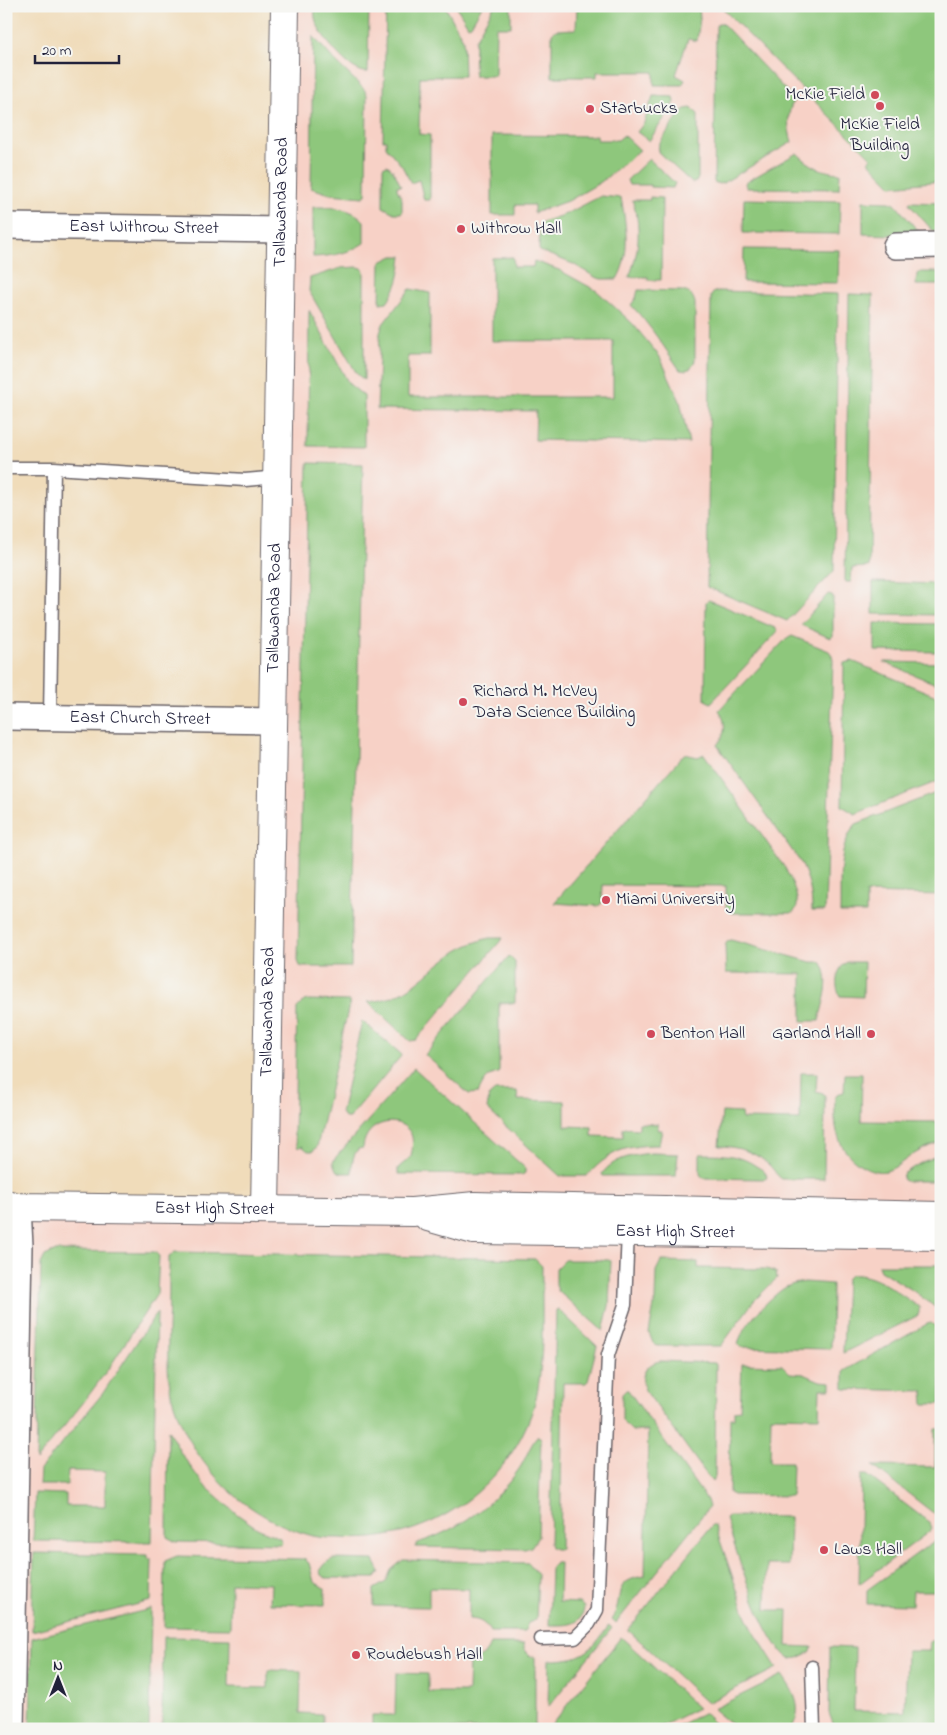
<svg xmlns="http://www.w3.org/2000/svg" width="947" height="1735" viewBox="0 0 947 1735" font-family="'Indie Flower',sans-serif">
<style>
.built{fill:#f7d1c6}
.green{fill:#8ec77b;stroke:#58745b}
.lines{fill:none;stroke-linecap:round;stroke-linejoin:round}
.service-casing{stroke:#6a6367;stroke-width:15}
.minor-casing{stroke:#6a6367;stroke-width:28}
.tertiary-casing{stroke:#6a6367;stroke-width:30}
.trunk-casing{stroke:#6a6367;stroke-width:30}
.service{stroke:#fff;stroke-width:12}
.minor{stroke:#fff;stroke-width:25}
.tertiary{stroke:#fff;stroke-width:28}
.trunk{stroke:#fff;stroke-width:28}
.poi-dot{fill:#d1495b;stroke:#f6f6f2;stroke-width:2}
.labels{text-anchor:middle;dominant-baseline:central;stroke-width:4;stroke-linejoin:round;paint-order:stroke}
.poi-label{font-size:18px;fill:#22223b;stroke:#f6f6f2;text-anchor:start}
.street-label{font-size:18px;fill:#22223b;stroke:#f6f6f2}
</style>
<rect width="100%" height="100%" fill="#f6f6f2"/>
<filter id="ink" filterUnits="userSpaceOnUse"><feTurbulence type="fractalNoise" baseFrequency=".02" numOctaves="2"/><feDisplacementMap in="SourceGraphic" scale="10" xChannelSelector="R" yChannelSelector="G"/><feConvolveMatrix kernelMatrix="1 2 1 2 8 2 1 2 1" color-interpolation-filters="sRGB"/></filter>
<filter id="wash" filterUnits="userSpaceOnUse"><feTurbulence type="fractalNoise" baseFrequency=".0096" numOctaves="4" result="noise"/><feDisplacementMap in="SourceGraphic" scale="20" xChannelSelector="R" yChannelSelector="G"/><feGaussianBlur stdDeviation="1.12" result="paint"/><feColorMatrix in="noise" values="0 0 0 0 0 0 0 0 0 0 0 0 0 0 0 0 0 1.4 0 .05"/><feComposite in="paint" operator="in"/></filter>
<g filter="url(#wash)">
<rect width="100%" height="100%" fill="#f0dcba"/>
<path class="built" d="M285 6H941V1729H6V1211L265 1209Z"/>
<path class="green" d="M315 6H369L368 72C351 75 318 34 315 18 314 15 315 10 315 6Z
M386 6H445L463 39 464 76 420 77 419 134 430 135V200H424L419 180 411 183 402 166 386 147V140H383Z
M456 6H482L471 25 468 26Z
M494 6H511V27H496L495 76H474L475 40Z
M577 6H699L700 18 697 41 688 39 676 75 685 80 682 85H654V72H597V77H552V33L556 30 576 29Z
M723 6H941V181L892 186 868 161 871 158 724 10Z
M718 23H722L794 99C787 114 787 126 792 142L723 183 719 184 714 182 716 26Z
M313 36 335 61 364 89 367 95 366 195 363 197 330 194 311 188Z
M653 96 674 97 675 102 649 141 637 132 644 123Z
M691 108 698 114V178L696 182 692 183 658 152 659 144 681 112 685 109Z
M492 135 597 136V140H618L624 135 640 150 601 182 570 200 534 213V205H515V215H492Z
M797 153C810 166 822 172 840 173L839 189 747 188 745 184 746 182Z
M649 159 675 183 673 188 650 187V185H629L627 180Z
M387 165C394 169 397 178 401 186H397V189L402 199V213H394L383 207V167Z
M601 196 621 198C626 223 631 256 617 279H601L595 277 573 264 540 251 539 249 540 224 542 222 566 214Z
M650 197 662 198 661 280H648V277H629C639 254 642 224 632 200H650Z
M744 199 840 201 839 234 743 233Z
M863 201 890 202 895 204 920 233V236L863 234Z
M910 202 941 203V229L934 232 909 204Z
M313 207C331 207 351 207 364 221V243C347 254 333 256 313 257Z
M744 249 839 250 838 283 743 282Z
M393 256H402C400 275 398 287 387 302L380 303 381 262Z
M513 257 514 267H533L534 261 559 270 597 291 633 324 660 357 680 401 689 443 535 440 536 411 377 409 380 333 383 324 410 289 430 293V356H408V397H613V341H492V258Z
M358 267 362 268 364 271V380L357 374 309 291 310 278 341 268Z
M921 272H941V285H916L917 274Z
M638 290 683 291C690 293 693 295 695 303V360C693 368 688 372 680 370 664 347 650 325 631 305L636 298Z
M718 291 838 294 834 571 787 621 707 587 711 296 714 292Z
M849 294 873 295 869 567 852 568 851 582H846L845 580Z
M309 310 349 384 364 396V447L308 446Z
M308 463 363 464 351 967H303L300 966 298 961Z
M873 582 941 584V615L873 614Z
M828 594 832 595 833 596V636L830 638 801 625Z
M709 600 775 628 778 631 711 703 705 700 706 602Z
M875 623 941 624V652L875 651Z
M792 636 829 651 832 655 833 660 825 911H812C812 893 809 879 801 863L717 745C726 734 727 723 719 710L785 640Z
M852 661 941 698V780L855 814 842 806 844 663Z
M883 662 941 663V686Z
M684 754 698 757 704 754 785 868C790 878 806 908 791 913H731L726 908V886L603 885 602 903 598 906 554 903Z
M941 791V895L866 893V913H840C841 884 836 848 856 824Z
M489 938H503L416 1040 410 1041 368 1002C411 998 423 973 457 951 467 945 478 941 489 938Z
M731 940 811 962H821C833 980 823 1002 819 1021H802V974L726 973 725 945 728 941Z
M509 956 515 962V1003H499V1073C486 1075 484 1082 478 1093L469 1094 425 1055Z
M847 962H864L863 997 840 996C834 985 836 969 847 962Z
M309 1000 350 1001 317 1147 313 1151H308L302 1146 298 1148 294 1135 297 1008 304 1001Z
M362 1021 400 1053 401 1056 349 1118H345L341 1113Z
M414 1068 525 1168V1173L522 1175 398 1174V1168L411 1157C412 1150 414 1141 411 1134 401 1114 365 1120 363 1148L358 1149C352 1157 352 1164 352 1173H341L336 1170 333 1162 336 1157Z
M801 1073H817L816 1091 823 1093 825 1096 824 1179H782C777 1176 775 1171 771 1167 759 1153 737 1146 719 1146L722 1112 741 1113 742 1119 800 1120Z
M845 1074H862L861 1121 941 1122V1142C932 1145 924 1148 916 1153 906 1158 897 1168 886 1171 877 1173 868 1169 861 1165 835 1149 834 1124 835 1097L837 1094 844 1092Z
M495 1091H517L518 1100 565 1101V1126L592 1127V1136L623 1137V1128L639 1129V1123L658 1124V1130H662L659 1145C641 1145 621 1147 607 1158 599 1163 593 1170 586 1176H560L487 1109 489 1096Z
M652 1153 678 1154 676 1176H603L602 1174C613 1158 633 1155 652 1153Z
M700 1154C720 1154 739 1154 756 1166 761 1169 766 1171 767 1177L763 1179 703 1178 700 1174Z
M941 1154V1181H905L902 1179 903 1174 922 1162Z
M56 1251 155 1252 159 1256 157 1294 111 1365 83 1403 36 1461 41 1264 45 1256Z
M175 1252 535 1259 542 1266C541 1312 547 1378 529 1420 498 1496 421 1545 340 1538 331 1538 321 1538 313 1536 248 1519 196 1470 175 1407 166 1383 168 1355 168 1330 169 1306 169 1281 169 1257Z
M564 1260H611L609 1306 603 1331 558 1291 556 1285V1268Z
M661 1261 698 1262V1268L766 1269 776 1272 777 1278 753 1302 721 1346H657L653 1343 649 1333 655 1300 656 1271Z
M878 1265H941V1313L935 1307 912 1290 880 1270Z
M850 1275C875 1272 899 1294 919 1307V1313L917 1316 843 1353 846 1279Z
M805 1282 832 1284 831 1347 830 1349 741 1347 738 1345C740 1328 772 1295 786 1287 792 1284 798 1283 805 1282Z
M558 1309 597 1346 588 1381 586 1383H563L560 1549H555L551 1547 550 1543 556 1310Z
M157 1312 152 1542 33 1541 35 1493 66 1494V1506H105V1472L68 1471 67 1485H39L40 1470 103 1393Z
M931 1323 941 1330V1404H924L923 1391 844 1389V1371L927 1324Z
M660 1361 715 1363 716 1365 715 1477 712 1482 645 1390C639 1377 645 1364 660 1361Z
M742 1364 782 1365 790 1373 804 1374 820 1381 831 1382V1389H820L819 1417 771 1416 770 1462H792L791 1496 733 1495 729 1493 730 1418H734V1411L740 1410Z
M626 1390H628L707 1500 709 1507 616 1623 612 1619C625 1597 610 1581 645 1576L648 1431H632L622 1421V1394Z
M935 1429H941V1519L873 1466 935 1467Z
M168 1430 182 1455 203 1484 237 1514 257 1528 280 1538 282 1543 281 1544 176 1542 167 1537Z
M538 1436 541 1438 538 1537 531 1547 525 1549 416 1547 417 1543C457 1531 495 1504 519 1469 526 1459 530 1444 538 1436Z
M861 1475H867L930 1523 932 1528 930 1531 859 1584Z
M730 1516 790 1517 789 1565H767L766 1610H788L787 1646 812 1647 811 1652 798 1658 790 1659C764 1644 736 1550 726 1519Z
M713 1524 715 1526 744 1610 753 1630 777 1668 707 1703 628 1630Z
M941 1536V1591H913L912 1605 867 1604V1590Z
M34 1553 148 1555V1559H152L151 1601 32 1631Z
M177 1556 304 1559 309 1563 314 1582 325 1588V1605L270 1604 271 1584 231 1583 230 1628 164 1627 165 1561Z
M333 1559 374 1560 380 1572 375 1578H326L321 1575C318 1567 326 1562 333 1559Z
M403 1560 529 1563 538 1575 536 1620 528 1623 524 1632H490C486 1623 479 1619 469 1619V1589L429 1588V1607L374 1606V1589L386 1582 391 1570Z
M555 1563H560L559 1602 579 1603 584 1607C583 1627 564 1625 549 1625L551 1568Z
M151 1609 149 1729H30L32 1638Z
M609 1625 612 1628 548 1707 549 1660C581 1660 591 1653 609 1625Z
M163 1637 230 1638 229 1687 268 1688V1670L301 1671 300 1713 322 1714V1727H341V1729H162Z
M621 1637 698 1708 656 1729H548Z
M930 1641H941V1729H835L829 1713 830 1647 855 1648 854 1711 905 1712 907 1651H929Z
M490 1644H524V1650L531 1657H535V1725L532 1729H354V1727L372 1728V1715H395L396 1673 428 1674V1692H468L469 1660C480 1660 486 1654 490 1644Z
M782 1675C795 1693 804 1709 791 1729H737L713 1709Z
M704 1713 720 1729H672L703 1713Z"/>
</g>
<g filter="url(#ink)">
<g class="lines">
<g class="service-casing">
<path id="service" d="M6 468H54L245 480 278 477
M50 717 54 468
M541 1639 575 1638 589 1624 597 1610 608 1355 625 1305 628 1231
M812 1667 814 1729"/>
</g>
<g class="minor-casing">
<g id="minor">
<path id="s1" d="M6 226 282 230"/>
<path d="M896 246 941 245"/>
<path id="s2" d="M6 717 273 721"/>
<path d="M11 1729 20 1246 18 1207"/>
</g>
</g>
<g class="tertiary-casing">
<g id="tertiary">
<path id="s3" d="M265 1210 285 6"/>
</g>
</g>
<g class="trunk-casing">
<g id="trunk">
<path id="s4" d="M6 1204 18 1207 412 1212 475 1206 941 1216"/>
<path id="s5" d="M428 1217 474 1230 941 1236"/>
</g>
</g>
<use href="#service" class="service"/>
<use href="#minor" class="minor"/>
<use href="#tertiary" class="tertiary"/>
<use href="#trunk" class="trunk"/>
</g>
</g>
<g class="poi-dot">
<circle cx="875" cy="95" r="5"/>
<circle cx="880" cy="106" r="5"/>
<circle cx="590" cy="109" r="5"/>
<circle cx="461" cy="229" r="5"/>
<circle cx="463" cy="702" r="5"/>
<circle cx="606" cy="900" r="5"/>
<circle cx="651" cy="1034" r="5"/>
<circle cx="871" cy="1034" r="5"/>
<circle cx="824" cy="1550" r="5"/>
<circle cx="356" cy="1655" r="5"/>
</g>
<g class="labels">
<g class="poi-label">
<text x="865" y="95" text-anchor="end">McKie Field</text>
<text x="600" y="109">Starbucks</text>
<text x="880" y="125" text-anchor="middle">McKie Field<tspan x="880" dy="21">Building</tspan></text>
<text x="471" y="229">Withrow Hall</text>
<text x="473" y="692">Richard M. McVey<tspan x="473" dy="21">Data Science Building</tspan></text>
<text x="616" y="900">Miami University</text>
<text x="661" y="1034">Benton Hall</text>
<text x="861" y="1034" text-anchor="end">Garland Hall</text>
<text x="834" y="1550">Laws Hall</text>
<text x="366" y="1655">Roudebush Hall</text>
</g>
<g class="street-label">
<text stroke="none"><textPath href="#s3" startOffset="1008">Tallawanda Road</textPath></text>
<text stroke="none"><textPath href="#s1" startOffset="138">East Withrow Street</textPath></text>
<text stroke="none"><textPath href="#s3" startOffset="602">Tallawanda Road</textPath></text>
<text stroke="none"><textPath href="#s2" startOffset="134">East Church Street</textPath></text>
<text stroke="none"><textPath href="#s3" startOffset="198">Tallawanda Road</textPath></text>
<text stroke="none"><textPath href="#s4" startOffset="209">East High Street</textPath></text>
<text stroke="none"><textPath href="#s5" startOffset="249">East High Street</textPath></text>
</g>
</g>
<rect width="947" height="1735" fill="none" stroke="#f6f6f2" stroke-width="25"/>
<g transform="translate(58 1678)" stroke="#f6f6f2" stroke-width="4" paint-order="stroke">
<path d="M0-4L9 19L0 12L-9 19Z" fill="#22223b"/>
<text y="-8" font-size="14" font-weight="bold" text-anchor="middle" fill="#22223b">N</text>
</g>
<path d="M35 55v8h84v-8" fill="none" stroke="#22223b" stroke-width="2.5"/>
<text x="42" y="55" font-size="15" fill="#22223b" stroke="#f6f6f2" stroke-width="4" paint-order="stroke">20 m</text>
</svg>
